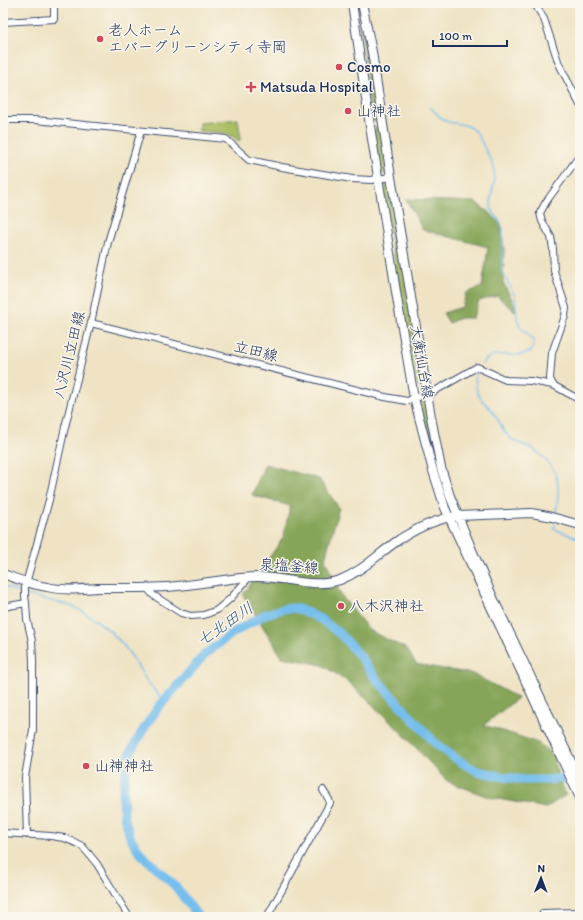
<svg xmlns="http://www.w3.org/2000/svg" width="583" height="920" viewBox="0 0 583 920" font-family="Itim,'Klee One',sans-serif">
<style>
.green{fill:#a9be62;stroke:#627660}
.forest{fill:#86a558;stroke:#506a5b}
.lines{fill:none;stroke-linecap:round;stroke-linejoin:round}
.stream{stroke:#75beed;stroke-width:1.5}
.river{stroke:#75beed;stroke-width:9}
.minor-casing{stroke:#3b4a6d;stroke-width:8}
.major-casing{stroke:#3b4a6d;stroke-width:10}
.minor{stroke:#fff;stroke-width:6}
.major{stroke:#fff;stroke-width:8}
.poi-dot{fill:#d1495b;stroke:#fbf7ec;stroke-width:1.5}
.labels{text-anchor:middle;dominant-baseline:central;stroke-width:3;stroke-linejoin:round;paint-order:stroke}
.poi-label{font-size:15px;fill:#1b2f5e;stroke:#fbf7ec;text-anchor:start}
.street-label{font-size:15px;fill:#1b2f5e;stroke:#fbf7ec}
.water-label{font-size:16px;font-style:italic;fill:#365a89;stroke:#fbf7ec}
</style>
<rect width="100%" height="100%" fill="#fbf7ec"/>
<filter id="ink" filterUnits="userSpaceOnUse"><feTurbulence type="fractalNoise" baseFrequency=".025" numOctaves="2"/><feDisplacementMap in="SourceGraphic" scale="8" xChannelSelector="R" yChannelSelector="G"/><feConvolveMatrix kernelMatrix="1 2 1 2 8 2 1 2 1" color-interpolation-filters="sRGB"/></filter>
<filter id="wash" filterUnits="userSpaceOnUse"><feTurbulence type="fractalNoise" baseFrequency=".012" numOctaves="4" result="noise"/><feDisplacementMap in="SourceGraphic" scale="16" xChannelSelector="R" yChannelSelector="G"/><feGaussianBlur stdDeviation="0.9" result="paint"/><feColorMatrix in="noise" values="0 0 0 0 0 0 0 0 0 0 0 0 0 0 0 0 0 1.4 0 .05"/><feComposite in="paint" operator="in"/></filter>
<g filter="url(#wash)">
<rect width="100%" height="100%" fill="#efe3c4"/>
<path class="green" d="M361 21 370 63 379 120 373 121 370 109Z
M238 119 241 139 239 141C228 131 212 132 199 131V123Z
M379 127 387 173 381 174 374 128Z
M388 180 422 386 415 387 382 181Z
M424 401 425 402 440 479 449 504 448 505 439 479 419 402Z"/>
<path class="forest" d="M406 199 475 202 491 214 501 225 504 249 503 282 515 306 516 312 497 296 479 301 473 318H460L449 323 443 313 462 307 466 293 482 287 488 247 423 230Z
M265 464 319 479 339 508 325 559 341 595 370 631 407 649 416 664 473 674 518 698 484 725 518 736 538 743 556 757 555 766 566 795 546 808 488 797 447 781 401 732 347 681 322 665 282 657 243 595 283 538 290 506 252 495Z"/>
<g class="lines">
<path class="stream" d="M430 107 440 117 448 122 465 125 471 128 477 133 494 167V182L491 197V209L500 222 503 229 502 270 504 275 515 296 517 318 520 327 533 339 534 344 531 351C529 352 527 354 524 354 509 358 493 348 482 364
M478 370C477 372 476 374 476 376 474 381 477 395 481 399 486 405 492 409 495 415 501 424 504 435 513 440 518 443 524 445 530 447 540 453 551 464 555 474 561 487 557 499 556 513
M555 525 554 529 580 539
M3 586 24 594
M27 595C46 601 68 602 85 613 103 623 121 640 132 657 137 664 141 672 146 680 151 687 158 694 164 701"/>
<path class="river" d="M198 917 176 887 141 854 130 837 124 816 123 796 126 768 131 751 143 730 157 709 205 654 233 633 266 614 283 609 295 608 306 612 322 620 341 635 359 655 377 680 436 744 459 761 477 771 499 776 523 780H546L565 778 577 774"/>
</g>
</g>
<g filter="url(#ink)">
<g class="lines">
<g class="minor-casing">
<path id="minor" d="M530 3 536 6 544 19 559 64 580 105
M3 22 54 19V3
M3 120H35L226 139 249 160 282 167 352 179 371 180 391 177
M91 323 385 397 407 401 433 392 477 367 506 380 531 381 553 385 580 400
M553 385 550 379 552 353 565 316 566 308 554 271 553 249 551 237 542 221 540 213 546 202 580 155
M147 588 153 595 181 613 191 616 204 615 217 610 231 598 245 582 248 578
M3 607 26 603
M3 833 51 836 64 838 74 842 82 846 88 853 97 864 129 917
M27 835 25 777 33 730V660L32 641 27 619 26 603 25 596V587L49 500 65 427 91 323 108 242 141 131
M267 917 330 803C329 797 325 795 323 790
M543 917V913L580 912"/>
</g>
<g class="major-casing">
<path id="major" d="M352 3 370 126 397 298 414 398 433 471 445 508 449 517 580 798
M362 3 372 52 391 177 431 417 441 468 450 496 472 550 495 602 580 780
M3 574C17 579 32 585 47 587 63 591 81 589 98 588 124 588 151 589 177 586 204 584 231 577 258 577 285 577 314 589 340 580 363 571 379 553 400 539 416 529 439 518 458 516L531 513 548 516 580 525"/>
</g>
<use href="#minor" class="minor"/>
<use href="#major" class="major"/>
</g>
</g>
<g class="poi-dot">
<circle cx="100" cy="39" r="4"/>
<circle cx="339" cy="67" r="4"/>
<path d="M249 81h4v4h4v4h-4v4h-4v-4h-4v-4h4z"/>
<circle cx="348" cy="111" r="4"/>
<circle cx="341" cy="606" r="4"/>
<circle cx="86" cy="766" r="4"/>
</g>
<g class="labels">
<g class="poi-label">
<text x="108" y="30">老人ホーム<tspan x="108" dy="17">エバーグリーンシティ寺岡</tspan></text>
<text x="347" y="67">Cosmo</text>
<text x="260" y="87">Matsuda Hospital</text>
<text x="356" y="111">山神社</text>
<text x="349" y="606">八木沢神社</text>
<text x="94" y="766">山神神社</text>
</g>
<g class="street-label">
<text transform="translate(256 351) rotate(14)">立田線</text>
<text transform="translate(69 355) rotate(-76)">八沢川立田線</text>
<text transform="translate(422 362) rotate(80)">大衡仙台線</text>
<text transform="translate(289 566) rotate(4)">泉塩釜線</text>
</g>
<g class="water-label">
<text transform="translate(225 624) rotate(-34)">七北田川</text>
</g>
</g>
<rect width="583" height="920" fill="none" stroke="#fbf7ec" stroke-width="16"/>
<g transform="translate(541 878) rotate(1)" stroke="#fbf7ec" stroke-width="3" paint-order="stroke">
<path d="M0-3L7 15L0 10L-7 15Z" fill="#1b2f5e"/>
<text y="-6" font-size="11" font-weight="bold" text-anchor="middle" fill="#1b2f5e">N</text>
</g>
<path d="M433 40v6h74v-6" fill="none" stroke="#1b2f5e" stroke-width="2"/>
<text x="439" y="40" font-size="12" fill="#1b2f5e" stroke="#fbf7ec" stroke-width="3" paint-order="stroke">100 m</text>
</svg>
